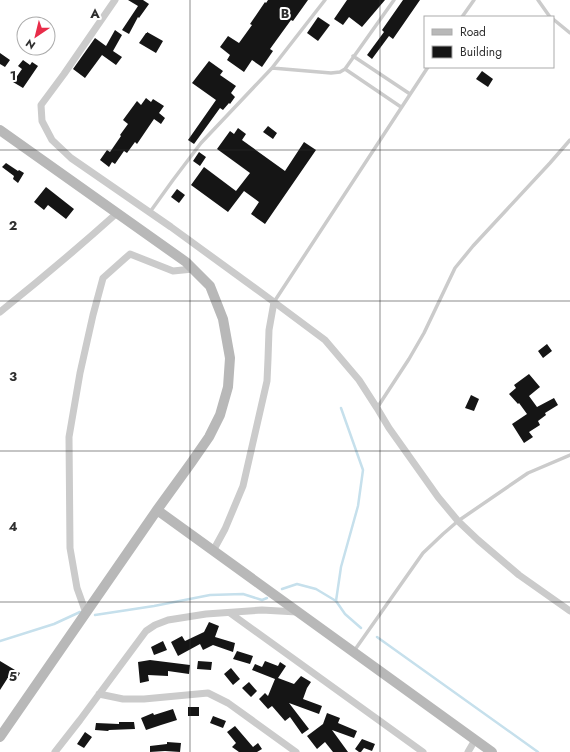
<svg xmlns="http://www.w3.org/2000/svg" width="570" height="752" viewBox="0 0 570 752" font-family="Jost,sans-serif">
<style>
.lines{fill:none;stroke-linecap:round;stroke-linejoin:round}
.stream{stroke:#c6e0ec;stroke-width:2.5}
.building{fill:#151515}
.lane{stroke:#cbcbcb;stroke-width:3.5}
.street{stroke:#cbcbcb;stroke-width:7}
.secondary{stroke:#b8b8b8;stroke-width:10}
.grid{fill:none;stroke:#2e2e2e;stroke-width:1;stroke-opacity:0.55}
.grid-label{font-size:13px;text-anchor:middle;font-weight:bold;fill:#2e2e2e;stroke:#fff;stroke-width:4;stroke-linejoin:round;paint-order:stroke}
</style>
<rect width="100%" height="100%" fill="#fff"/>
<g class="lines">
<path class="stream" d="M341 408 363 470 358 506 341 567 336 601 345 614 361 628
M282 589 297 584 316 589 336 601
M95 615 154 606 210 595 243 594 262 600 267 598
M377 637 538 752
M0 641 54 624 80 612"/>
</g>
<path class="building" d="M128 0H143L149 4 139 18 138 17 129 34 122 30 138 6Z
M268 0H308L293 21 291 20 270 49 273 51 262 67 252 60 244 72 227 60 230 55 220 47 228 36 239 43 252 25 250 24 265 2 266 3Z
M347 0H385L362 27 349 17 343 25 334 19Z
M403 0H420L393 39 389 36 372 59 367 55 384 32 382 30Z
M318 17 330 25 318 41 307 33Z
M115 30 122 35 113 51 122 57 116 65 102 55 85 78 73 69 95 38 106 46Z
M147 32 163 41 156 53 139 43 146 33H147Z
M0 53 10 60 5 67 0 64Z
M23 60 30 65 32 62 38 66 23 88 13 82 22 69 18 66Z
M209 61 223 71 220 75 236 86 231 93 235 97 230 104 229 103 223 110 220 108 194 144 188 140 216 100 192 83Z
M482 71 493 79 488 87 476 79Z
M146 98 151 102 153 99 164 106 159 113 165 118 161 124 154 119 137 144 135 142 127 153 124 151 115 164 112 162 109 167 100 160 107 150 110 152 121 136 120 135 128 124 123 120 137 101 141 105Z
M268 126 277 133 273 139 263 132Z
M238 128 246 134 242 140 285 171 304 142 316 150 265 224 251 214 259 202 244 191 228 212 191 185 204 167 236 191 250 173 217 149 230 131 234 134Z
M199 152 206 157 200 166 193 161Z
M6 163 18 171 19 170 24 173 18 183 13 179 14 176 2 167Z
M46 187 74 209 66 219 48 205 44 210 34 202Z
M177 189 185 195 179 203 171 197Z
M547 344 552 351 543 358 538 351Z
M529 374 540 387 529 396 537 407 554 398 558 405 545 413 546 415 538 421 540 425 529 432 533 437 524 443 512 424 527 414 519 403 518 404 509 394 516 388 514 385Z
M471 395 479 399 474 411 465 408Z
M209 622 219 626 215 637 235 643 233 652 213 645 203 650 200 644 178 656 171 642 182 636 185 641 204 632Z
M163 641 167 650 154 655 151 647Z
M237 651 253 656 250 664 233 659Z
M150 660 190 665 189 674 168 671V676L148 675 149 681 140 683 138 662Z
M0 661 20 673 16 680 9 676 0 690Z
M198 661 212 662 211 670 197 669Z
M265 661 278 666 280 662 286 666 278 678 294 684 301 676 311 682 307 688 303 699 322 706 319 714 289 703 309 729 302 734 290 717 285 721 272 706 268 709 259 699 265 693 268 696 275 679 252 670 255 664 262 667Z
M231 668 240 679 233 685 224 674Z
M249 682 257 691 251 697 242 688Z
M188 707H199V716H188Z
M173 709 177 720 161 725 146 730 141 718 153 713 154 715Z
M327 713 340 718 338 723 357 731 354 738 332 730 348 752H333L325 742 317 749 307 736 323 724Z
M213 716 226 721 223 728 210 723Z
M119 722H134L135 729 109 730 108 731 95 730 96 723 119 724Z
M235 726 253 747 258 743 262 749 257 752H239L232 747 236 743 227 732Z
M85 732 92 737 84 748 77 744Z
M362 739 375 744 372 751 364 748 361 752H359L355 749Z
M167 742 181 743 180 752 165 751 150 752V746L167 744Z"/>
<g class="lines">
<path class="lane" d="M538 0 550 17
M462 17 474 0
M553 19 570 33
M353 56 410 94
M272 68 331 73 340 72 345 69 394 0
M345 69 401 107
M150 212 173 180 201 143 272 68 325 0
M274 302 428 67
M377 408 409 359 424 333 455 268 473 246 550 163 570 140
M354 651 423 553 443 534 458 521 528 473 570 455"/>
<path class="street" d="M115 0 64 74 41 105 42 121 52 140 71 158 171 227 274 302 325 340 359 380 377 408 389 428 438 497 458 521 478 540 519 575 570 611
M0 312C40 280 79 247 117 213
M213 551 225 529 243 486 267 381 268 359 269 330 274 302
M86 613 77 588 70 548 69 437 80 373 93 315 103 278 130 254 173 271 193 269
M230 613 423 752
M99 694 123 699H144L208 693 228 703 296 752
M55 752 80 720 146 631 155 625 168 620 206 614 262 610 297 612
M468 752 475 740"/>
<path class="secondary" d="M0 130 186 262 210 286 223 319 230 358 228 387 220 415 209 437 191 463 157 510 0 737
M157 510 492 752"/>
</g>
<path class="grid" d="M190 0V752M380 0V752M0 150H570M0 301H570M0 451H570M0 602H570"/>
<g class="grid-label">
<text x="95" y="18">A</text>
<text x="285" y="18">B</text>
<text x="13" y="80">1</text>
<text x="13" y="230">2</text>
<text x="13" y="381">3</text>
<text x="13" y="531">4</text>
<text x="13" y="681">5</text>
</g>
<rect x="424" y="16" width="130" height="52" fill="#ffffff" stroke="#ababab"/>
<rect x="432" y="29" width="20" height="6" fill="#b8b8b8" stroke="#ababab"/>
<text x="460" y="36" font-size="12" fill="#2e2e2e">Road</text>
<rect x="432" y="46" width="20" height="12" fill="#151515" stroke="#ababab"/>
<text x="460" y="56" font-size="12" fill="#2e2e2e">Building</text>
<g transform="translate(36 36) rotate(215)"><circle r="19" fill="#ffffff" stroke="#ababab"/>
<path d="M0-3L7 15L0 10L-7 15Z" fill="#e82c49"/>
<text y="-6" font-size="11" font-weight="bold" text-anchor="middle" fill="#2e2e2e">N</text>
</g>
</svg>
